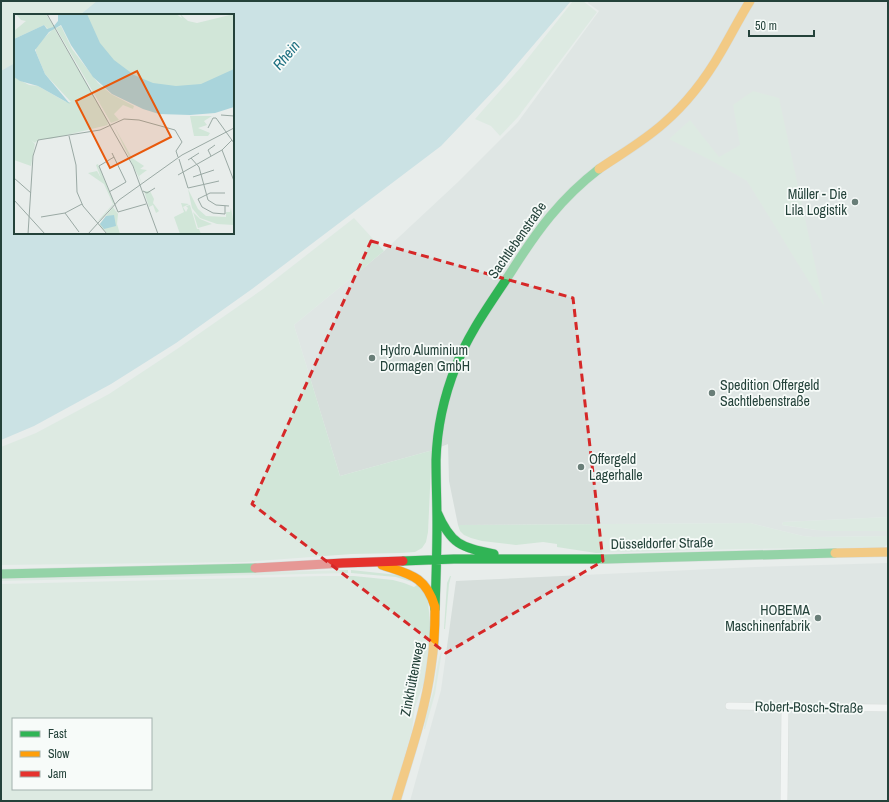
<svg xmlns="http://www.w3.org/2000/svg" width="889" height="802" viewBox="0 0 889 802" font-family="'Archivo Narrow',sans-serif">
<style>
.built{fill:#d6dedb}
.green{fill:#d1e6d8;fill-rule:evenodd}
.water{fill:#a9d4db}
.lines{fill:none;stroke-linecap:round;stroke-linejoin:round}
.street-casing{stroke:#c5cac8;stroke-width:8}
.fast-casing{stroke:#c3cbc8;stroke-width:10}
.slow-casing{stroke:#c3cbc8;stroke-width:10}
.jam-casing{stroke:#c3cbc8;stroke-width:10}
.street{stroke:#fcfcfc;stroke-width:7}
.fast{stroke:#30b455;stroke-width:9}
.slow{stroke:#ff9f0a;stroke-width:9}
.jam{stroke:#e5322d;stroke-width:9}
.marked{fill:none;stroke:#d62828;stroke-width:3;stroke-dasharray:8 5;stroke-linejoin:round}
.poi-dot{fill:#697e78;stroke:#f7fbf9;stroke-width:1.5}
.labels{text-anchor:middle;dominant-baseline:central;stroke-width:3.5;stroke-linejoin:round;paint-order:stroke}
.poi-label{font-size:14px;fill:#24423a;stroke:#f7fbf9;text-anchor:start}
.street-label{font-size:14px;fill:#24423a;stroke:#f7fbf9}
.water-label{font-size:15px;font-style:italic;fill:#1c6f80;stroke:#f7fbf9}
.inset-road{fill:none;stroke:#9aa9a4;stroke-width:1}
.view{fill:#e8590c;fill-opacity:0.15;stroke:#e8590c;stroke-width:2}
.inset-edge{fill:none;stroke:#24423a;stroke-width:2}
</style>
<rect width="100%" height="100%" fill="#e8edeb"/>
<path class="built" d="M589 1H888V517L783 522 782 525 816 530 838 531H888V536L813 537 803 536 750 523 458 525 449 481 448 444 433 450 340 476 294 325 384 251 458 182 518 122 599 11 588 3Z
M888 563V801H410L441 690 456 581 755 567Z"/>
<path class="green" d="M1 1H295L233 15H15V201L1 208Z
M573 1H583L597 12 518 117 500 136 491 126 475 119 521 67Z
M753 91 779 98 824 306 747 181 714 162 669 139 690 120 719 157 740 145 733 105Z
M354 218 384 251 294 325 340 476 433 450 431 467 428 532 426 542 422 548 415 552 400 553 352 554 245 562 1 565V447L36 433 109 394 177 349 263 289Z
M888 517V531H827L816 530 782 525 783 522Z
M750 523 803 536 813 537 888 536V544L884 547 738 549 596 553 557 547V544L543 542 516 545 482 541 471 538 464 535 460 531 458 525Z
M348 570V573L1 581V579Z
M351 570 398 575 403 577 412 582 396 577 351 573Z
M323 576H354L393 580 404 583 414 587 417 585 426 596 428 602 429 612 431 638 426 677 415 707 412 730 392 801H1V584ZM13 719H151V789H13Z
M450 576H451L449 584 445 629H444L447 583Z
M442 651 435 694 425 729H424C425 715 431 702 434 688 436 679 437 658 442 651Z"/>
<path class="water" d="M97 1H571L501 83 441 146 252 289 176 343 111 384 34 426 1 440V71L15 63V233H233V15H80Z"/>
<g class="lines">
<g class="street-casing">
<path id="street" d="M729 706 888 708
M784 801 785 707"/>
</g>
<g class="fast-casing">
<path id="fast" d="M437 512C451 545 461 547 494 554
M403 561 454 559H606L835 553
M1 574 255 568
M435 609C436 581 437 552 437 524 437 503 436 482 436 460 437 428 444 396 456 366 469 332 491 303 511 272 537 231 560 199 599 169"/>
</g>
<g class="slow-casing">
<path id="slow" d="M599 169C621 154 644 141 664 123 687 103 706 78 721 52 731 35 740 17 750 1
M835 553 888 552
M382 565C409 574 426 576 435 607
M396 801C409 757 425 713 431 667 434 648 435 629 435 609"/>
</g>
<g class="jam-casing">
<path id="jam" d="M255 568 343 563 403 561"/>
</g>
<use href="#street" class="street"/>
<use href="#fast" class="fast"/>
<use href="#slow" class="slow"/>
<use href="#jam" class="jam"/>
</g>
<path d="M0 0H889V802H0ZM371 241 573 298 603 561 446 653 252 504Z" fill="#e8edeb" fill-opacity=".55" fill-rule="evenodd"/>
<path class="marked" d="M371 241 573 298 603 561 446 653 252 504Z"/>
<g class="poi-dot">
<circle cx="855" cy="202" r="4"/>
<circle cx="372" cy="358" r="4"/>
<circle cx="712" cy="393" r="4"/>
<circle cx="581" cy="467" r="4"/>
<circle cx="818" cy="618" r="4"/>
</g>
<g class="labels">
<g class="poi-label">
<text x="847" y="194" text-anchor="end">Müller - Die<tspan x="847" dy="16">Lila Logistik</tspan></text>
<text x="380" y="350">Hydro Aluminium<tspan x="380" dy="16">Dormagen GmbH</tspan></text>
<text x="720" y="385">Spedition Offergeld<tspan x="720" dy="16">Sachtlebenstraße</tspan></text>
<text x="589" y="459">Offergeld<tspan x="589" dy="16">Lagerhalle</tspan></text>
<text x="810" y="610" text-anchor="end">HOBEMA<tspan x="810" dy="16">Maschinenfabrik</tspan></text>
</g>
<g class="street-label">
<text transform="translate(517 240) rotate(-55)">Sachtlebenstraße</text>
<text transform="translate(662 543) rotate(-1)">Düsseldorfer Straße</text>
<text transform="translate(412 679) rotate(-79)">Zinkhüttenweg</text>
<text transform="translate(809 707) rotate(1)">Robert-Bosch-Straße</text>
</g>
<g class="water-label">
<text transform="translate(286 55) rotate(-50)">Rhein</text>
</g>
</g>
<g transform="translate(14 14)">
<rect width="220" height="220" fill="#e8edeb"/>
<path d="M2 0H32L40 13 34 15 30 11 0 25V17L12 7 7 6ZM63 0H162L168 4 166 0 174 7 183 9 220 0V74L204 81 113 69ZM47 12 58 35 84 69 97 80 120 92 119 95 109 91 100 100 105 106 97 109 42 14ZM40 14 93 105 94 111 36 125H25L21 129 17 126 21 130 17 152 0 146V63L15 71 24 72 52 88H57L31 60 22 38V32ZM176 102H198L190 107 193 111 184 114 196 119 194 122H180ZM100 112 118 144 130 152 126 155 133 156 125 162 128 170ZM84 150 100 189 99 191 87 205 83 208 99 190 90 170 74 159 83 157 87 164 82 151ZM174 175 184 195 192 202 212 203V198H216L217 194 220 211 203 210 186 204 178 194ZM130 177H136L140 185 139 189 145 197 142 199 139 191 135 193ZM167 189 175 190 169 193 172 198 174 194 172 192 176 191 183 215H185L187 220H179L178 216 179 220H166L160 203 170 198ZM100 191 104 200 103 210 106 220H94L85 211 99 193 103 199ZM179 198 186 205 198 210 184 214Z" fill="#d1e6d8"/>
<path d="M44 0H73L86 29 100 46 120 61 139 69 162 72 187 70 220 55V93L201 99 176 101 145 100 129 95 98 80 79 63 57 31 47 11 35 18 21 36 31 60 56 90 24 72 6 67 0 63V25L30 11 33 15 39 13 44 7ZM100 201 102 212 90 215 86 210 92 202Z" fill="#a9d4db"/>
<path class="inset-road" d="M33 0 119 152 144 220M207 101 220 102M194 114 199 104H202L220 129M55 122 62 151 63 178 69 192 93 220M208 136 220 167M168 141 220 114M197 142 194 136 201 131M100 143 85 152 104 198 132 190M177 144 185 153 194 186 202 191 215 192M165 145 174 174 205 167M174 146 185 139M164 161 208 136 218 126M179 163 200 156M0 164 17 179M129 177 133 179 141 174M95 178 112 168 98 139M211 179H196L184 185 188 193 199 199 211 200V192M0 186 31 220M51 199 65 218M27 203 51 199 68 190M14 220 19 142 24 126 86 116 110 105 125 106 161 116 168 128 162 137 164 143M74 220 105 186 168 141"/>
<path class="view" d="M123 57 157 123 96 154 62 87Z"/>
<rect width="220" height="220" class="inset-edge"/>
</g>
<rect width="889" height="802" fill="none" stroke="#24423a" stroke-width="4"/>
<rect x="12" y="718" width="140" height="72" fill="#f7fbf9" stroke="#a3b1ad"/>
<rect x="20" y="731" width="20" height="6" fill="#30b455" stroke="#a3b1ad"/>
<text x="48" y="738" font-size="12" fill="#24423a">Fast</text>
<rect x="20" y="751" width="20" height="6" fill="#ff9f0a" stroke="#a3b1ad"/>
<text x="48" y="758" font-size="12" fill="#24423a">Slow</text>
<rect x="20" y="771" width="20" height="6" fill="#e5322d" stroke="#a3b1ad"/>
<text x="48" y="778" font-size="12" fill="#24423a">Jam</text>
<path d="M749 30v6h65v-6" fill="none" stroke="#24423a" stroke-width="2"/>
<text x="755" y="30" font-size="12" fill="#24423a" stroke="#f7fbf9" stroke-width="3" paint-order="stroke">50 m</text>
</svg>
